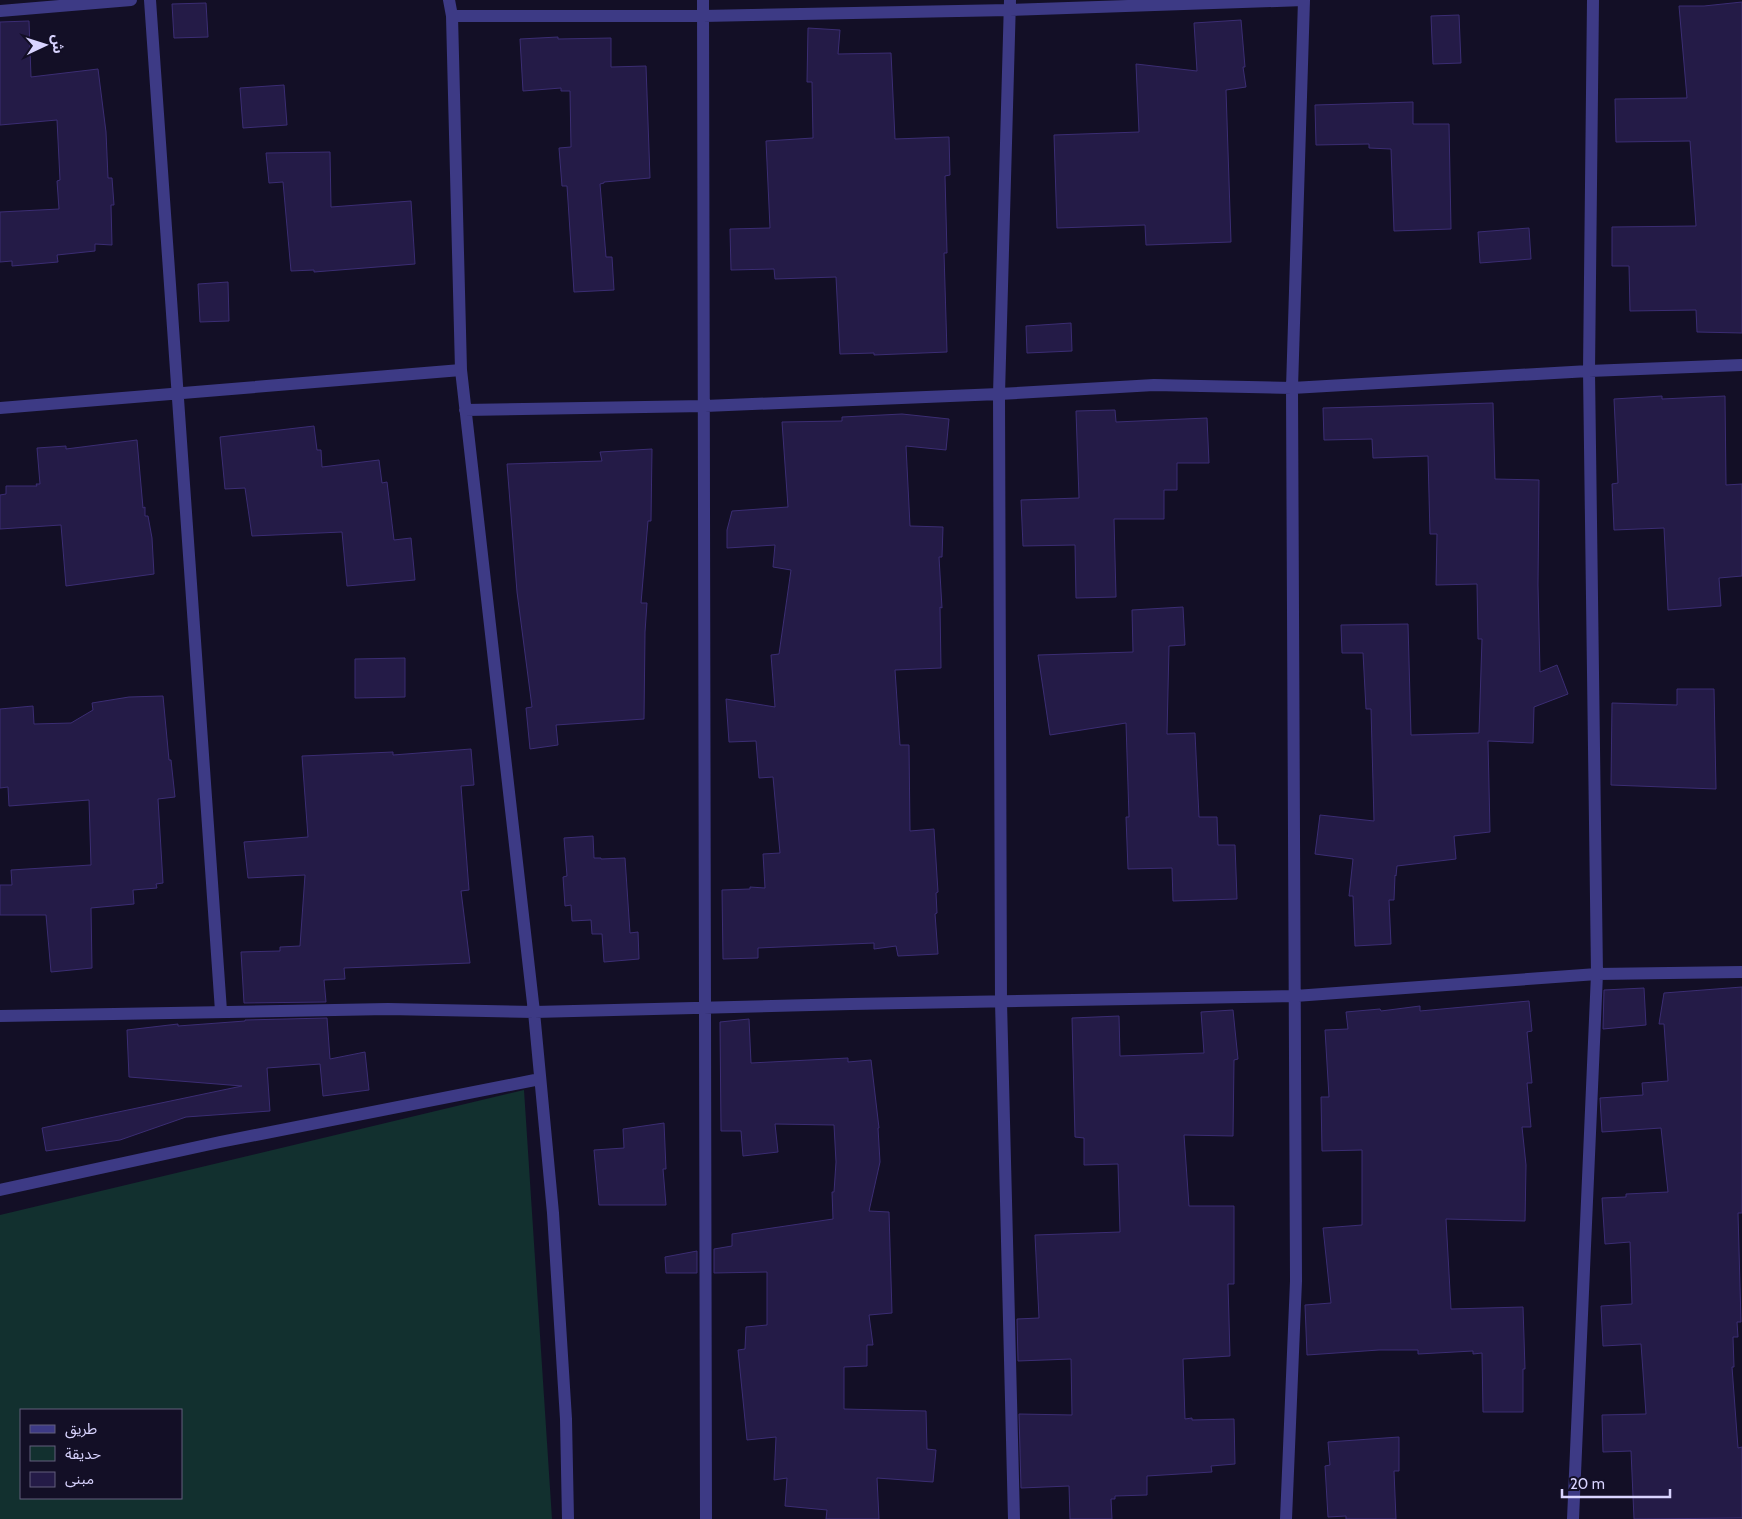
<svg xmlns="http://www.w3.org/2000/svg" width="1742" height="1519" viewBox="0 0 1742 1519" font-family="Cabin,'Noto Sans Arabic',sans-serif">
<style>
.green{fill:#12302f;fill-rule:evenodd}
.building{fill:#241b47;stroke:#3b2d73}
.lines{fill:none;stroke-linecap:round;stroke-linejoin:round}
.minor{stroke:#3d3a85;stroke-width:12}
</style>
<rect width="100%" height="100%" fill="#130f26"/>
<path class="green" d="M524 1090 552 1519H0V1215ZM21 1410H181V1498H21Z"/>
<path class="building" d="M1742 2V333L1697 332 1696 310 1630 311 1629 266H1612V227L1696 226 1690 141 1616 142 1615 99 1687 98 1679 6H1704Z
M206 3 208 37 174 38 172 4Z
M1459 15 1461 63 1433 64 1431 16Z
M1241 20 1245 67H1243L1246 87 1226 90 1231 242 1146 245 1145 225 1057 228 1054 135 1139 132 1136 64 1197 71 1194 23Z
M29 21 31 77 98 69 106 132 108 178H112L114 205H111L112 245 95 244V251L57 255 58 262 12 266V261L0 262V212L59 209 57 181 60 180 57 120 0 125V22Z
M808 28 840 30 838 54 891 53 895 139 949 137 950 175 945 176 947 253H944L947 352 874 355V353L840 354 836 277 775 279 774 269 731 270 730 229 770 228 766 141 813 138 812 82H807Z
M558 37V39L611 38V67L646 66 650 178 604 182V183L600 184 606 257H612L614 290 574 292 567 186H562L559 148 571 147 570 91H561V88L523 91 520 39Z
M284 85 287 125 243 128 240 88Z
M1413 102V124H1449L1451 229 1394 231 1391 149 1369 148V144L1316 145 1315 105Z
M330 152 331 207 411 201 415 264 314 272V270L291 271 283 182 269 183 266 153Z
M1529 228 1531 259 1480 263 1478 232Z
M228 282 229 321 200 322 198 284Z
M1071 323 1072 351 1027 353 1026 326Z
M1662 396V399L1725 396 1726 485 1742 484V576L1719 578 1721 606 1668 610 1664 528 1614 530 1612 484 1618 483 1614 399Z
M1493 403 1495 479 1539 480 1538 585 1540 672 1557 665 1568 694 1534 707 1533 743 1488 741 1490 832 1454 836 1456 859 1397 866 1396 876 1395 875 1394 900H1389L1391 944 1355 946 1353 896H1349L1353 859 1315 854 1320 815 1374 821 1371 709H1366L1363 653H1342L1341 625 1408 624 1411 735 1479 733 1482 639H1478L1477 584 1436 585 1437 534H1430L1428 456 1373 458 1372 439 1324 440 1323 408Z
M1115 410 1116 422 1207 418 1209 463H1177V490H1164V519H1114L1116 597 1076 598 1075 545 1023 546 1021 500 1079 498 1076 411Z
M902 414 949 419 946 450 906 446 910 526 943 527 942 557H939L942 608 940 607 941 668 895 670 900 745H909L910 831 934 829 938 892 936 893 937 913 935 914 938 954 898 956 896 946 874 949V943L758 948V958L723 959 722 890 750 889V887L765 888 763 854 780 853 773 777 759 778 756 741 729 742 726 699 775 707 771 655 779 654 791 570 773 567 775 545 727 548V530L732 511 788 507 782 422 842 421V417Z
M314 426 317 450H321L322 467 379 460 382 483 387 482 394 540 411 538 415 580 347 586 342 532 252 536 245 488 225 489 220 437Z
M137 440 143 508 145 507V516H148L152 538 154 574 66 586 61 525 0 529V495L6 494V486H37L36 484H40L37 448 66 446V449Z
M652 449 651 521H648L641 603H647L645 632 644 719 556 725 558 745 530 749 526 708 532 707 517 592 507 464 602 461 600 452Z
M1183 607 1185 645 1169 646 1167 734 1195 733 1199 817H1217L1218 845H1235L1237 899 1173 901 1172 868 1128 869 1126 817H1129L1126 723 1050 735 1038 655 1133 652 1132 610Z
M405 658V697L355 698V659Z
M1677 689H1714L1716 789 1611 785 1612 703 1677 705Z
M163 696 169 760H171L175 797 158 799 163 883 156 884 157 888 133 890 134 904 91 908 92 968 51 972 46 915H0V885H12L11 870 91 865 89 800 9 806 8 787 0 788V709L33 706 34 724 71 723 93 710 92 703 129 697Z
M471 749 474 785 461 786 469 890 461 891 470 963 344 968 345 979 324 980 326 1002 244 1003 241 952 280 951V947L300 946 305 875 248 878 244 842 308 837 302 756 393 752V755Z
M593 836 594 858H601V859L625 858 630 933 638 932 639 959 604 962 602 934H592L591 920 572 921 571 905 565 906 563 877 567 876 564 838Z
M1742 987V1213H1738L1741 1322H1737L1738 1337H1733L1734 1367H1732L1738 1448 1742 1447V1518L1634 1519 1631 1451 1603 1452 1602 1415 1646 1414 1641 1344 1603 1346 1601 1306 1632 1304 1630 1242 1605 1244 1602 1198 1626 1197V1194L1668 1192 1661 1128 1602 1132 1600 1098 1643 1095 1642 1083 1668 1081 1664 1024H1659L1664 993Z
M1644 988 1646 1025 1603 1029 1604 990Z
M1529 1001 1532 1031 1527 1032 1532 1083H1527L1531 1127H1522L1526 1165 1525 1221 1446 1219 1451 1309 1523 1307 1525 1369H1523V1412H1483L1482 1353 1473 1354V1351L1418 1354V1350H1379L1307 1355 1305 1305 1331 1303 1323 1228 1362 1225V1150L1322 1151 1321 1097H1329L1325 1030 1348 1029 1346 1012 1380 1009 1381 1011 1420 1006V1011Z
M1233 1010 1238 1059 1234 1060 1233 1136 1184 1135 1189 1206H1234V1284H1228L1230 1356 1183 1359 1185 1419 1192 1418V1420L1234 1419 1235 1464 1211 1466 1212 1472 1147 1476V1495L1115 1496V1499H1111L1112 1519H1070L1069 1486 1021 1488 1019 1414 1072 1415 1071 1359 1018 1361 1017 1319 1039 1318 1035 1235 1120 1232 1118 1164 1084 1165V1138L1075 1137 1072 1018 1119 1016 1120 1056 1204 1053 1201 1012Z
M327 1018 330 1059 365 1052 369 1090 323 1096 320 1064 267 1068 270 1111 186 1117 120 1140 46 1151 42 1128 242 1086 129 1077 127 1030 178 1024V1026L245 1021V1020Z
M749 1019 751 1063 848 1058V1062L871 1060 879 1128H878L880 1162 869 1211 889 1212 892 1313 869 1315 873 1345H867V1366L844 1367V1409L926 1411 927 1449 936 1450 933 1482 877 1478 879 1519H826L827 1510 785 1506 787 1478 774 1480 776 1437 747 1440 738 1350 745 1349 746 1327 767 1325V1272L714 1273V1249L732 1246V1234L833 1219 832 1192H834L836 1162 834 1125 775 1124 778 1152 743 1156 741 1131H721L720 1022Z
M664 1123 666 1169H663L666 1205H599L594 1150 624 1148 623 1129Z
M697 1251V1273H666L665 1257Z
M1399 1437V1471H1394L1396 1519H1346V1516L1328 1517 1325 1466 1330 1465 1328 1442Z"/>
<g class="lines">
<path class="minor" d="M150 0 221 1011
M449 0 452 16 461 370 534 1012 553 1213 566 1419 568 1519
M703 0 706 1519
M1010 0 999 394 1001 1002 1014 1519
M0 11 131 0
M452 16H703L1010 10 1304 0
M0 408 461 370
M465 410 705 406 999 394 1154 385 1292 388 1589 371 1742 365
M0 1016 388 1009 534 1012 851 1004 1295 996 1597 974 1742 972
M0 1190 220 1142 540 1079
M1286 1519 1296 1281 1292 388 1304 0
M1573 1519 1597 974 1589 371 1593 0"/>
</g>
<rect x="20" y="1409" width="162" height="90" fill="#130f26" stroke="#625e7d"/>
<rect x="30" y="1425" width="25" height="8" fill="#3d3a85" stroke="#625e7d"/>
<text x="65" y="1434" font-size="15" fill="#d9d4ff">طريق</text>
<rect x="30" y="1446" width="25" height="15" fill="#12302f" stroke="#625e7d"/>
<text x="65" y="1459" font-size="15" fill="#d9d4ff">حديقة</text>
<rect x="30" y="1472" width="25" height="15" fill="#241b47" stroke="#625e7d"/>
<text x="65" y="1484" font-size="15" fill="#d9d4ff">مبنى</text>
<g transform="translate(45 45) rotate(86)" stroke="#130f26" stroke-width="4" paint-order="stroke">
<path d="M0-4L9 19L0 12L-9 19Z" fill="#d9d4ff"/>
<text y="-8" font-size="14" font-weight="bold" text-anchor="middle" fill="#d9d4ff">ش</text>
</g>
<path d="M1562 1489v8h108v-8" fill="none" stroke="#d9d4ff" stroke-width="2.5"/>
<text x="1570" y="1489" font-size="15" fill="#d9d4ff" stroke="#130f26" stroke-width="4" paint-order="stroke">20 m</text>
</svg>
